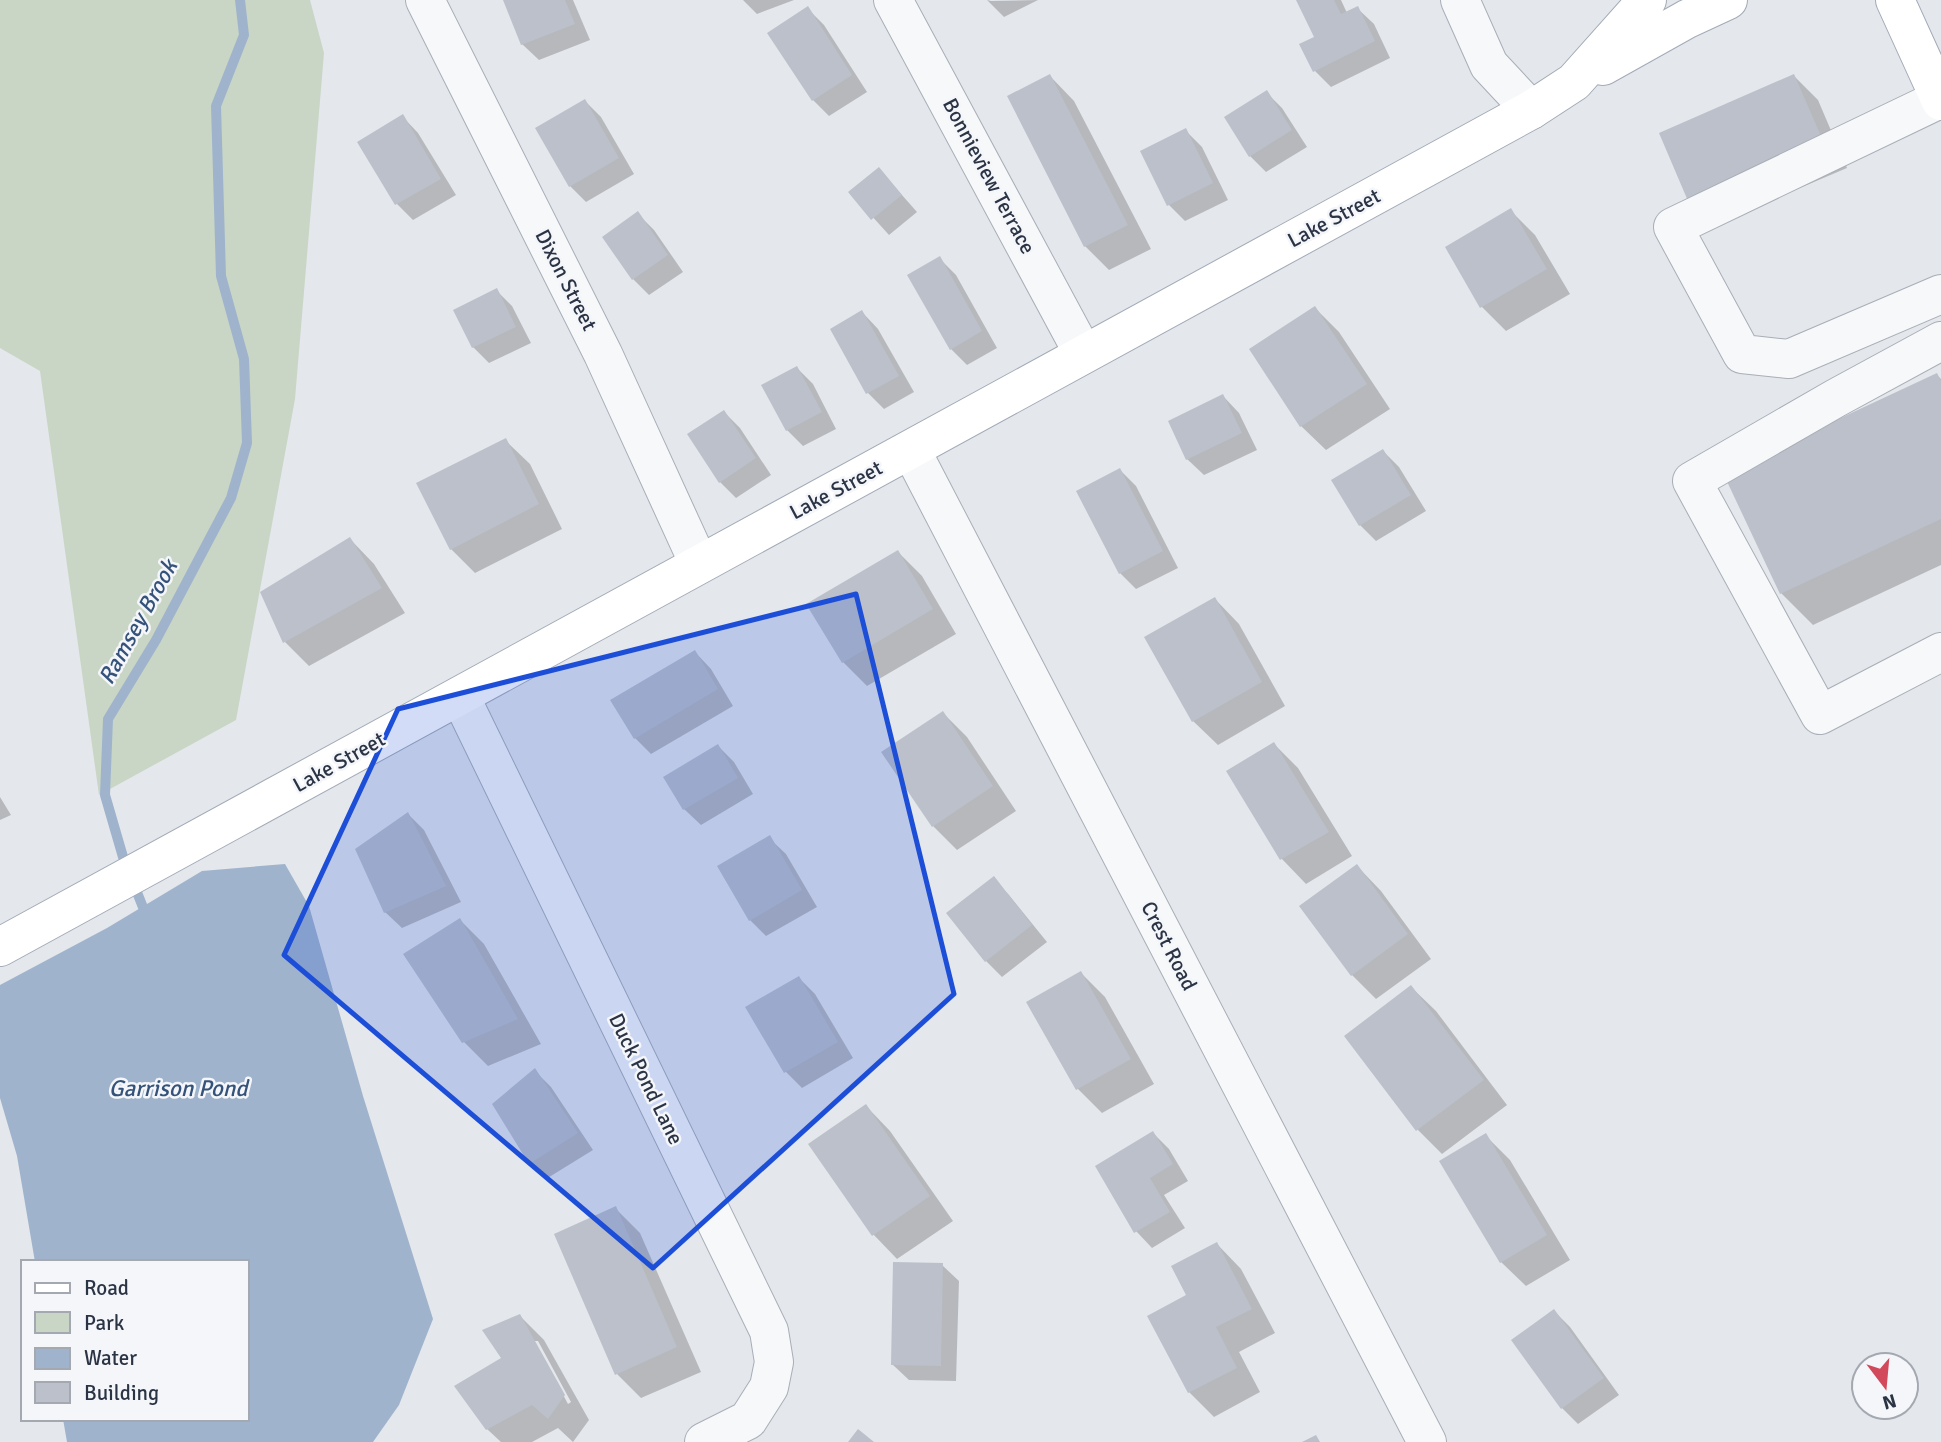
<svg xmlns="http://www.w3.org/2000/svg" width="1941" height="1442" viewBox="0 0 1941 1442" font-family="Signika,sans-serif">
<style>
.green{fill:#c9d6c5}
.water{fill:#9fb4cc}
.shadow{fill:#0003;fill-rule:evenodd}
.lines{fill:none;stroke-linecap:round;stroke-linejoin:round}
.stream{stroke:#9fb4cc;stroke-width:10}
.building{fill:#bbc0ca}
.minor-casing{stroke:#a9aeb7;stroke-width:40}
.major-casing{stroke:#a3abb8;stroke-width:40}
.minor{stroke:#f7f8fa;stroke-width:38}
.major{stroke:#fff;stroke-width:38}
.marked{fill:#1d4ed8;fill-opacity:0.2;stroke:#1d4ed8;stroke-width:5;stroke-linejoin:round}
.labels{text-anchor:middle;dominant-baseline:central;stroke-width:5;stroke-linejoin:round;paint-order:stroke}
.street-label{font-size:21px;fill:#2b3445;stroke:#f4f6f9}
.water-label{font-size:23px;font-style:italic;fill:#34527a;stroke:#f4f6f9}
</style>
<rect width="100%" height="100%" fill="#e4e7ec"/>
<path class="green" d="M0 0H310L324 53 295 399 236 720 99 795 40 371 0 348Z"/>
<path class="water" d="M285 864 309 906 363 1096 433 1319 399 1405 373 1442H67L63 1419H247V1262H35L17 1156 0 1098V985L107 928 202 871Z"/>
<path class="shadow" d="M505 0H573L590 40 539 60 522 44Z
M743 0H794L757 14Z
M987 0 991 1 1038 0 1004 17Z
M1298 0H1341L1347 13 1357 8 1374 24 1390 58 1331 87 1315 71 1316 38Z
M808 9 824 25 867 92 829 116 813 100 769 34Z
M1050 76 1074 101 1151 249 1109 270 1085 246Z
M1794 76 1818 100 1847 168 1713 225Z
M1266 92 1282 108 1307 147 1266 172 1250 156Z
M585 101 601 117 634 174 586 202 570 186Z
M402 116 418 133 456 195 413 220 397 204 359 142Z
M1186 131 1202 147 1228 200 1185 221 1169 205Z
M879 169 917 212 889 235 851 193Z
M1511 211 1535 235 1570 294 1506 331 1481 306Z
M638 214 654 230 683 272 649 295 633 279Z
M940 259 956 275 997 348 967 365 951 349Z
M496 290 512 306 531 343 489 363 473 347Z
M1315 308 1339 332 1390 409 1326 450 1301 426 1251 349Z
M862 312 878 329 914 392 884 409 868 393Z
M797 368 813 384 836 429 803 446 787 430Z
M1937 375 1941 379V565L1813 625 1781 593Z
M1223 396 1239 413 1257 450 1204 475 1187 459Z
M724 412 740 428 771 475 736 498 720 482Z
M505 440 530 464 562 529 475 573 451 549Z
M1383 451 1399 467 1426 511 1376 541 1360 525Z
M1120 470 1136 486 1178 568 1136 589 1120 573Z
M350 539 374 564 405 613 309 666 285 642Z
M898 552 922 576 956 634 867 686 843 662Z
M1215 599 1239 624 1285 706 1218 745 1193 721Z
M695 652 711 669 733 706 651 754 635 738Z
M943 713 967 737 1016 811 957 850 933 826Z
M1274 744 1298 768 1352 856 1306 884 1282 859 1229 771Z
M718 746 734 762 753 794 701 825 684 809Z
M0 797 11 815 0 820Z
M408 814 424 830 461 902 402 928 385 912Z
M769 838 786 854 817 907 766 936 750 920Z
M1357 866 1381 891 1431 959 1376 999 1352 975Z
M993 879 1009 895 1047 942 1002 977 986 961Z
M460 920 484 944 541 1044 488 1066 464 1042Z
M1081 973 1105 997 1154 1084 1102 1113 1078 1089Z
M799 978 815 994 853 1058 802 1088 786 1072 747 1008Z
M1411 987 1436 1011 1507 1105 1442 1154 1418 1130 1346 1037Z
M535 1071 551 1087 593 1150 546 1179 530 1163Z
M866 1106 890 1131 953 1221 897 1259 873 1234Z
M1153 1133 1169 1149 1188 1181 1164 1195 1185 1228 1152 1248 1136 1231Z
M1486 1136 1510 1160 1570 1260 1526 1286 1501 1262Z
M615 1208 640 1233 701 1372 641 1398 617 1374Z
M1217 1244 1241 1269 1275 1333 1239 1352 1260 1392 1214 1417 1189 1392 1188 1296Z
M942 1265 959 1281 956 1381 909 1380 892 1364Z
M1554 1311 1570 1327 1619 1395 1578 1424 1562 1408Z
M520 1316 544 1340 589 1420 573 1442 558 1428 532 1442H501L487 1429 504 1358ZM534 1341H538L571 1402 568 1404Z"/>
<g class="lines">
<path class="stream" d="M148 920 123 857 105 795 108 719 156 640 231 498 247 443 244 359 221 276 216 106 244 35 240 0"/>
</g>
<path class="building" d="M503 0H565L575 24 521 45Z
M1296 0H1334L1341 14 1358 6 1375 41 1313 72 1299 44 1314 37Z
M808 6 852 75 812 101 767 33Z
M1050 74 1128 225 1084 247 1007 96Z
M1794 74 1824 143 1688 201 1659 133Z
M1267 90 1292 130 1249 157 1224 117Z
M585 99 619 158 569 187 535 128Z
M403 114 441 179 395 205 357 142Z
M1186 128 1213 183 1167 206 1140 151Z
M879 167 902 195 871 220 848 192Z
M1511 208 1547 269 1480 308 1445 247Z
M638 211 668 255 632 280 602 237Z
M940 256 982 331 950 350 907 275Z
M497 288 516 327 472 348 453 310Z
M1315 306 1367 384 1300 427 1249 349Z
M862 310 899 376 866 394 830 329Z
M797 366 822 412 786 431 761 385Z
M1937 373 1941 381V519L1780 594 1723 473Z
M1223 394 1242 433 1186 460 1168 421Z
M724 410 756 458 719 483 687 434Z
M506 438 539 504 450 550 416 483Z
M1383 449 1411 495 1359 526 1331 480Z
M1120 468 1163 551 1119 574 1076 491Z
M350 537 382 588 283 643 260 592Z
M898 550 933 609 842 663 806 604Z
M1215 597 1262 682 1192 722 1144 637Z
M695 650 718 689 634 739 610 700Z
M943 711 993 786 932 827 881 752Z
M1274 742 1329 832 1280 860 1226 771Z
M718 744 738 778 683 810 663 777Z
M408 812 446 886 384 913 355 849Z
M770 835 802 890 749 921 717 866Z
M1357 864 1408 934 1351 976 1299 906Z
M994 876 1032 925 985 962 946 913Z
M460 918 518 1019 462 1043 403 954Z
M1081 971 1131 1059 1076 1090 1026 1002Z
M799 976 838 1042 784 1073 745 1007Z
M1411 985 1484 1080 1416 1131 1344 1036Z
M535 1068 578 1133 529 1164 492 1104Z
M866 1104 930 1196 872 1236 808 1144Z
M1153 1131 1173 1164 1150 1178 1170 1212 1134 1233 1095 1166Z
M1486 1133 1547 1235 1500 1263 1439 1161Z
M616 1206 677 1347 615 1375 554 1234Z
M1217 1242 1252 1309 1216 1327 1237 1368 1188 1393 1147 1316 1186 1295 1171 1266Z
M893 1262 943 1263 941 1366 891 1365Z
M1554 1309 1604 1378 1561 1409 1511 1340Z
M520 1314 565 1395 548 1419 532 1405 486 1430 454 1386 501 1358 482 1330Z
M858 1429 874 1442H848Z
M1316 1435 1320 1442H1302Z"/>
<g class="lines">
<g class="minor-casing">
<path id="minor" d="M425 0 603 354 699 564
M893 0 1083 353
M1460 0 1489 65 1531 110
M1940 99 1673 227 1742 354 1789 359 1941 294
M1941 341 1836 398 1692 481 1820 715 1941 652
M911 450 1427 1442
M460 696 769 1331 774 1362 769 1387 748 1420 704 1442"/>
</g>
<g class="major-casing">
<path id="major" d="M1895 0 1941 101
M1603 66 1687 19 1728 0
M0 947 1531 110 1574 82 1647 0"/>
</g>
<use href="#minor" class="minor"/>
<use href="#major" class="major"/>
</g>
<path class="marked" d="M856 594 954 994 653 1268 284 955 398 709Z"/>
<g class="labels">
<g class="street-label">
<text transform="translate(989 176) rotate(62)">Bonnieview Terrace</text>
<text transform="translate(1334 218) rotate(-28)">Lake Street</text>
<text transform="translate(566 280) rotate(63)">Dixon Street</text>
<text transform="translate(836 490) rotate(-28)">Lake Street</text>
<text transform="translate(339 762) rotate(-29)">Lake Street</text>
<text transform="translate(1169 946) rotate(63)">Crest Road</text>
<text transform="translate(646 1079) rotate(64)">Duck Pond Lane</text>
</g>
<g class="water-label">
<text transform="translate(138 622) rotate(-61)">Ramsey Brook</text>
<text x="178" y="1088">Garrison Pond</text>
</g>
</g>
<rect x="21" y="1260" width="228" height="161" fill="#f4f6f9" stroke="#a4a8b1" stroke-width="2"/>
<rect x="35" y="1283" width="35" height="10" fill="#ffffff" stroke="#a4a8b1" stroke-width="2"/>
<text x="84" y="1295" font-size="21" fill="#2b3445">Road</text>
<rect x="35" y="1312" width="35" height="21" fill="#c9d6c5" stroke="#a4a8b1" stroke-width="2"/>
<text x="84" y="1330" font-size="21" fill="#2b3445">Park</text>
<rect x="35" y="1348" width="35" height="21" fill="#9fb4cc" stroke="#a4a8b1" stroke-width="2"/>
<text x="84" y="1365" font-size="21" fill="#2b3445">Water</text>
<rect x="35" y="1382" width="35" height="21" fill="#bbc0ca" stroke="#a4a8b1" stroke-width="2"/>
<text x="84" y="1400" font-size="21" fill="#2b3445">Building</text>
<g transform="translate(1885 1386) rotate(164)"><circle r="33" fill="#f4f6f9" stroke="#a4a8b1" stroke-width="2"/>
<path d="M0-5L12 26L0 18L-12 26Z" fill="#d1495b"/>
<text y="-10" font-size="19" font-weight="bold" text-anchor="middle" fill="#2b3445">N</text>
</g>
</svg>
